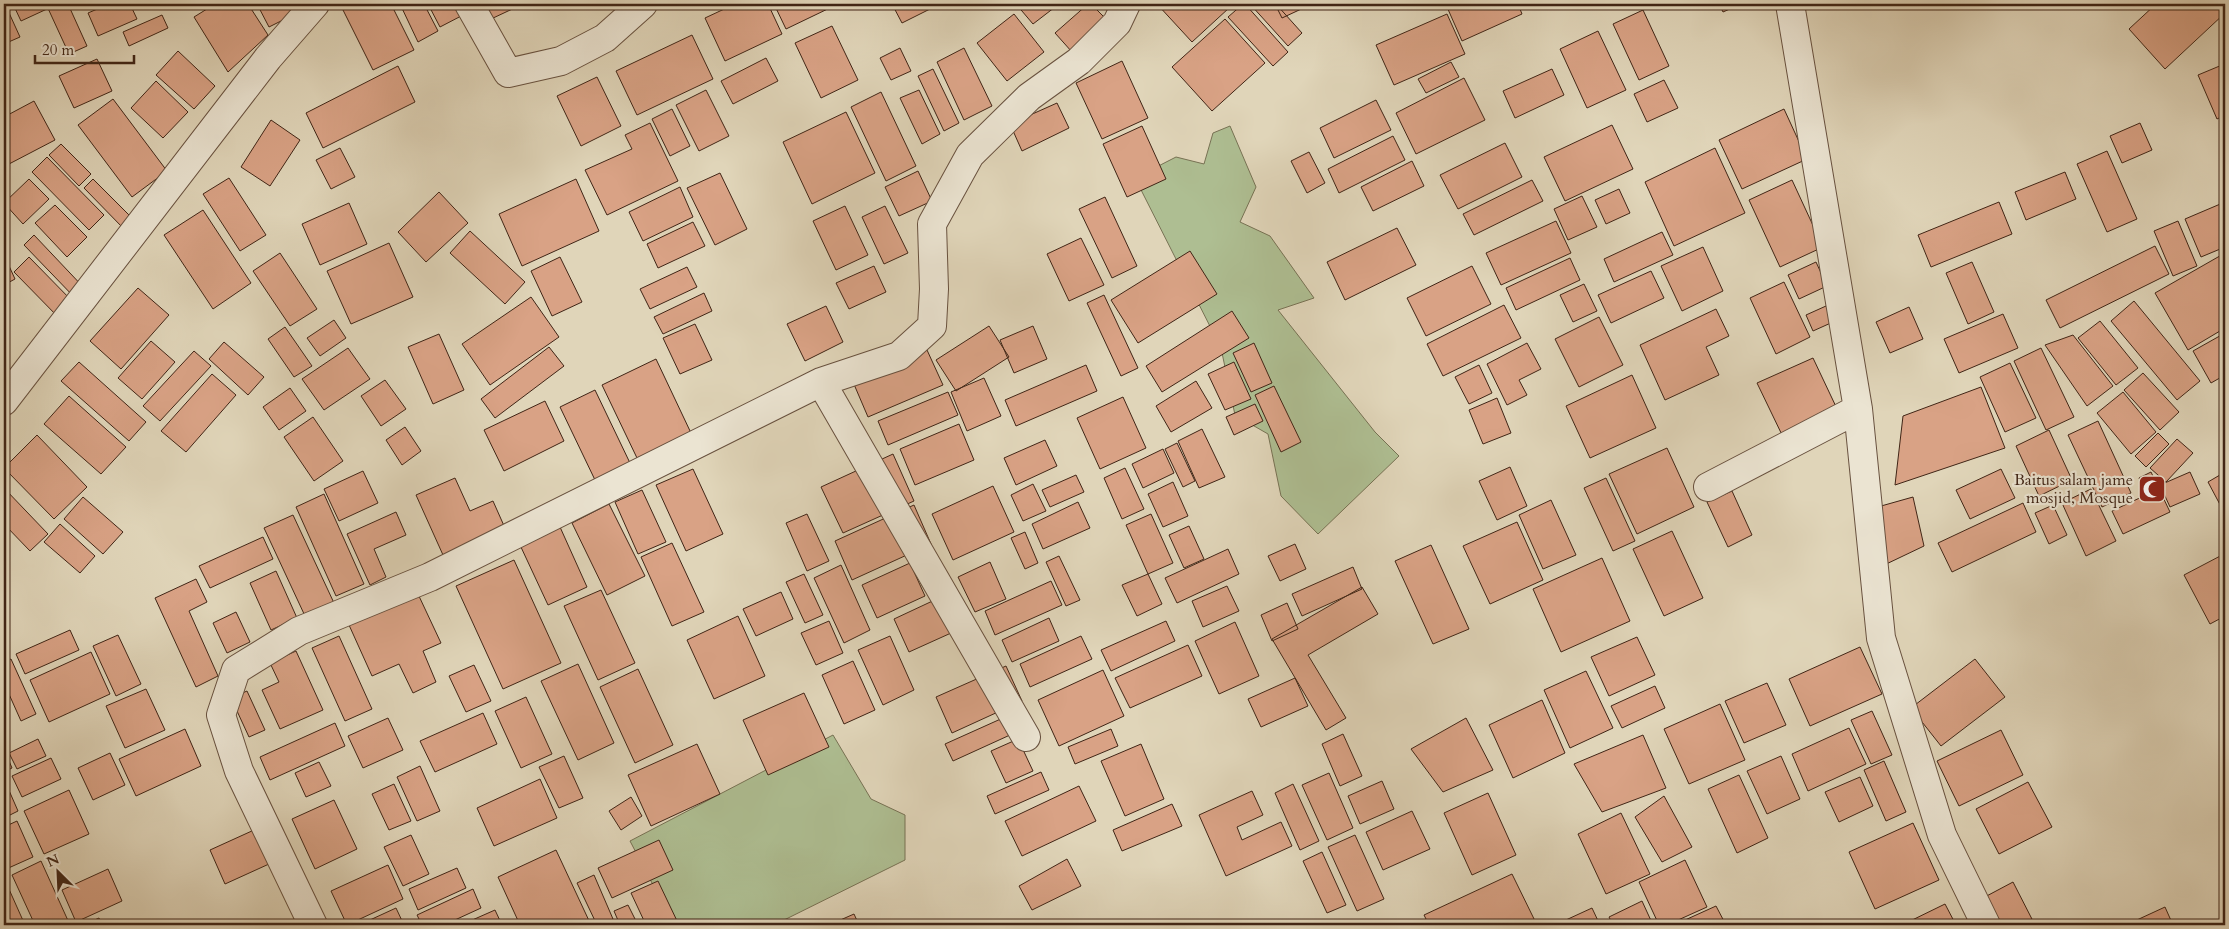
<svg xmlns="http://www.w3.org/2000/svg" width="2229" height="929" viewBox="0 0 2229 929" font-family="Cardo,serif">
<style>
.green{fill:#aebe92;stroke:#777254}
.building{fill:#d9a285;stroke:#402516}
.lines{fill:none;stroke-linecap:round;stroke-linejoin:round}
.minor-casing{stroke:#68513f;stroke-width:30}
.minor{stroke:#ebe4d2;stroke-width:28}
.labels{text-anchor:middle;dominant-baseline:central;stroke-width:4.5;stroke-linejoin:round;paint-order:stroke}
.poi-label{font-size:16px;fill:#402516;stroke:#ebe4d2;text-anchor:end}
</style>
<rect width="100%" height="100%" fill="#e0d5b9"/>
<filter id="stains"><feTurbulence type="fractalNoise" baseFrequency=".004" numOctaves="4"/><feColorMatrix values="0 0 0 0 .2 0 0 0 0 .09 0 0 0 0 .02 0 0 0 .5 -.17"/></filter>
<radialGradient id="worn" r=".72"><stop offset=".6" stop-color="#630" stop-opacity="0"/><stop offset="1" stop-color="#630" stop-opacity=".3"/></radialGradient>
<path class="green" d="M1230 126 1256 187 1240 222 1270 236 1314 298 1278 310 1375 432 1399 456 1318 534 1281 496 1268 434 1235 415 1221 348 1135 178 1176 157 1204 164 1213 133Z
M833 735 871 799 905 815V860L774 925H674L630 841Z"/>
<path class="building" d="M5 4 20 37 4 44V5Z
M13 4H44L47 9 21 21Z
M46 4H68L87 46 69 54Z
M109 4H130L137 19 98 36 88 13Z
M215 4H248L268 35 228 72 194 17Z
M257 4H304L307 8 269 27Z
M345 4H391L414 50 373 70 341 6Z
M400 4H424L438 31 418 42Z
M428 4H460L465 14 440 27Z
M484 4H523L491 19Z
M735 4H768L782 34 725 61 705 18Z
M774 4H838L786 29Z
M892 4H933L934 7 902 23Z
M1016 4H1059L1033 24Z
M1088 4H1091L1107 20 1072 52 1055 33Z
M1157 4H1225L1229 8 1192 42Z
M1243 4H1245L1288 52 1273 66 1228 17Z
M1250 4H1276L1302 33 1288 46Z
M1275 4H1312L1282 18Z
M1454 4H1518L1522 14 1462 41 1447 7Z
M1719 4H1741L1723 12Z
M2156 4H2225V13L2165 69 2129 29Z
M1643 10 1669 66 1639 80 1613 24Z
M1014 14 1044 52 1007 81 977 43Z
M1447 14 1465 54 1394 85 1376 45Z
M162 15 168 28 129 46 123 32Z
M1225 19 1265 63 1212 111 1172 67Z
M832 26 858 80 821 98 795 43Z
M1598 31 1626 90 1587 108 1560 49Z
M692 35 713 79 637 115 616 71Z
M900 48 911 71 891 80 880 58Z
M964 48 992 106 964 120 937 62Z
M178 51 215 86 194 109 156 75Z
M766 58 778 81 733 104 721 81Z
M97 59 112 91 74 108 59 76Z
M1122 61 1148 118 1102 139 1076 83Z
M1451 62 1459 77 1426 93 1418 79Z
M2222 65 2225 72V115L2217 119 2198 75Z
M398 66 415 102 323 148 306 113Z
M933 69 959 123 944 131 918 76Z
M1552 69 1564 95 1515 118 1503 91Z
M597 77 621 126 581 146 557 96Z
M1464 78 1485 120 1416 154 1396 113Z
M1664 80 1678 108 1647 122 1634 94Z
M156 81 188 112 163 138 131 108Z
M706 90 729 136 699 151 676 105Z
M919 90 940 134 922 144 900 98Z
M881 92 916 166 886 181 851 107Z
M113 99 167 171 132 197 78 125Z
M1376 100 1391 130 1334 158 1320 128Z
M34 101 55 140 9 164 4 153V117Z
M1057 103 1069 128 1022 151 1010 124Z
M672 109 690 146 670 156 652 119Z
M1784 109 1807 159 1742 189 1719 140Z
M846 112 875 173 812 204 783 142Z
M271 120 300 140 270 186 241 167Z
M650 123 678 181 607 215 585 170 632 149 625 135Z
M2140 123 2152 150 2122 163 2110 136Z
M1612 125 1633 169 1565 201 1544 157Z
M1142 126 1166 179 1127 197 1103 144Z
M1393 136 1405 160 1339 193 1328 169Z
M1505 143 1522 177 1458 209 1440 175Z
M61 144 91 174 79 186 49 155Z
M340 148 355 177 331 189 316 160Z
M1715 148 1745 213 1674 246 1645 182Z
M2107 151 2137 219 2107 232 2077 164Z
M1309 152 1325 183 1307 193 1291 161Z
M47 157 104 215 89 230 32 172Z
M1412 161 1424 186 1373 211 1361 187Z
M918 171 932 201 899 216 885 187Z
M2065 172 2076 199 2026 220 2015 192Z
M720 173 747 229 715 245 687 188Z
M229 178 266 235 240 251 203 194Z
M29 179 49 199 23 224 4 203Z
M93 179 133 219 124 229 84 188Z
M576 179 599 231 522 266 499 214Z
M1532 180 1543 201 1474 235 1463 214Z
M1792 180 1823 247 1780 267 1749 200Z
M680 187 693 217 643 241 629 212Z
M1619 189 1630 213 1606 224 1595 200Z
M439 192 468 223 426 262 398 232Z
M1582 196 1597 227 1568 240 1554 209Z
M1105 197 1137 266 1112 278 1079 209Z
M1999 202 2012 234 1931 267 1918 235Z
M2225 202V247L2201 257 2185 219Z
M349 203 367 244 320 265 302 224Z
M55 205 87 237 67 257 35 223Z
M845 206 868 255 836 270 813 221Z
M885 206 908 253 884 264 862 217Z
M203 210 251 283 213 309 164 235Z
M1556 221 1571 253 1501 285 1486 253Z
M2178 221 2197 266 2173 276 2154 231Z
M693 222 705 246 658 268 647 244Z
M1397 228 1416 265 1345 300 1327 262Z
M470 231 525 282 505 304 450 253Z
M1662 232 1673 255 1614 282 1604 259Z
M34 235 87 291 77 300 24 245Z
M1081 238 1104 285 1069 301 1047 254Z
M389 243 413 297 351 324 327 271Z
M2155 246 2169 274 2060 328 2046 300Z
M1703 247 1723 291 1682 311 1661 266Z
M1190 251 1217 294 1138 343 1111 300Z
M280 253 317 309 290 326 253 271Z
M2225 253V328L2188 350 2155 293Z
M4 255 15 279 4 285Z
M29 257 76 305 61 320 14 272Z
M560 257 582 302 552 316 531 271Z
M1570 258 1580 280 1516 310 1506 288Z
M1816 262 1827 286 1799 299 1788 275Z
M1972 262 1994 312 1968 324 1946 273Z
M874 266 886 292 849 309 836 283Z
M1472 266 1491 304 1426 336 1407 298Z
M687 267 697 287 650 309 640 289Z
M1651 271 1664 298 1611 323 1598 295Z
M1784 282 1810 337 1776 354 1750 298Z
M1584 284 1597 311 1573 322 1560 295Z
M138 288 169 315 121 369 90 341Z
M704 293 712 311 663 334 654 317Z
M1104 295 1138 368 1121 376 1087 303Z
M531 297 559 337 490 385 462 344Z
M2134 301 2200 381 2177 400 2111 321Z
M1504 305 1521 338 1443 376 1427 344Z
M826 306 843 342 805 361 787 324Z
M1826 306 1833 322 1813 331 1806 315Z
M1909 307 1923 339 1890 353 1876 322Z
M1716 309 1729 336 1706 347 1719 375 1665 400 1640 345Z
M1232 311 1249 338 1162 392 1146 366Z
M2003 314 2018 348 1959 373 1944 339Z
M1599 317 1623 365 1579 387 1555 339Z
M334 320 346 338 320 356 307 338Z
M2100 321 2138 368 2116 385 2078 338Z
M695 324 712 360 680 374 663 338Z
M989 326 1009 357 956 391 936 360Z
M1033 326 1047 359 1014 373 1000 340Z
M285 327 312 366 294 377 268 339Z
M2225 333V375L2211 383 2193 351Z
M439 334 464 390 433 404 408 347Z
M2073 335 2113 386 2087 406 2045 345Z
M151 341 175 362 142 399 118 378Z
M224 342 264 377 248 395 209 359Z
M1254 343 1272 383 1251 392 1233 353Z
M1527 343 1541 369 1519 380 1527 395 1507 405 1487 364Z
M549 347 564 366 495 418 481 399Z
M348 348 370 379 324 410 302 379Z
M2041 348 2074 417 2046 430 2014 361Z
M927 350 943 385 868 417 853 382Z
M194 351 211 366 160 421 143 406Z
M1813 358 1839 413 1784 439 1757 383Z
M656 359 691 433 637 458 602 385Z
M79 362 146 422 129 441 61 381Z
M1234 362 1251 399 1225 410 1208 374Z
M2010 363 2036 418 2005 432 1980 377Z
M1086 365 1097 391 1016 426 1005 400Z
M1479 365 1492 393 1469 404 1455 377Z
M2143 373 2179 412 2160 430 2124 390Z
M212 374 236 395 186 452 161 431Z
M1632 375 1656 428 1590 458 1566 406Z
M984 378 1001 416 967 431 951 392Z
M385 380 406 409 381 426 361 396Z
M1196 381 1212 408 1171 432 1156 406Z
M1274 386 1301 442 1281 452 1255 395Z
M1981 387 2005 448 1895 485 1903 416Z
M290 388 306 411 279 430 263 407Z
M595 390 630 463 595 480 560 407Z
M948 392 958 415 888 445 878 421Z
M2123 392 2156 432 2131 454 2097 413Z
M69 396 126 447 101 474 44 424Z
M1123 397 1146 448 1100 469 1077 418Z
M1497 398 1511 433 1483 444 1469 410Z
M545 401 564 441 504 471 484 430Z
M1255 404 1263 421 1234 435 1226 417Z
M313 417 343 461 314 481 284 437Z
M2098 421 2131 493 2102 507 2068 435Z
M959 424 974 460 915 485 900 449Z
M405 427 421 451 402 465 386 440Z
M1202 429 1225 477 1199 488 1178 441Z
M2049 430 2072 480 2039 496 2016 446Z
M2158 433 2169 444 2146 467 2135 456Z
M37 435 87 487 54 519 4 468Z
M2177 439 2193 453 2166 482 2150 468Z
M1045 440 1057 466 1016 485 1004 458Z
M1177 443 1195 481 1183 487 1165 449Z
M1667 448 1694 507 1637 534 1609 474Z
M1163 449 1174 473 1143 488 1132 464Z
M893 454 914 501 843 533 821 487Z
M1510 467 1527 506 1497 520 1479 481Z
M1125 468 1144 509 1122 519 1104 478Z
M693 469 723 534 686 551 656 485Z
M2001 469 2015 498 1970 519 1956 490Z
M363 471 378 503 339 521 324 489Z
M2151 472 2170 512 2123 534 2112 511 2146 495 2139 478Z
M2190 472 2200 494 2170 507 2160 485Z
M2225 472V514L2208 482Z
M1076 475 1084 492 1050 507 1042 490Z
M455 478 470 511 493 501 505 528 443 555 416 495Z
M1606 478 1635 541 1613 551 1584 488Z
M1173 482 1188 516 1163 527 1148 494Z
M1033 484 1046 511 1023 521 1011 495Z
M993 486 1014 532 953 560 932 514Z
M4 488 48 534 30 551 4 524Z
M2091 489 2116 541 2086 556 2062 503Z
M642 490 666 542 638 554 615 502Z
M1732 491 1752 535 1728 547 1707 502Z
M324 494 364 584 336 596 296 507Z
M83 497 123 532 103 554 64 519Z
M1913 497 1924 546 1880 567 1874 508Z
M1551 500 1576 555 1543 569 1519 515Z
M1078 502 1090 528 1043 549 1032 524Z
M2023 503 2036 532 1952 572 1938 543Z
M609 504 645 576 607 595 572 523Z
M914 505 931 544 852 580 835 541Z
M2053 505 2067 535 2049 544 2035 513Z
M396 512 406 535 374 549 386 577 370 585 347 534Z
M807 514 829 561 807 571 786 523Z
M1151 514 1173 563 1148 574 1126 525Z
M293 515 334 603 305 616 264 528Z
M1517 522 1543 580 1490 604 1463 546Z
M60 524 95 556 80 573 44 542Z
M1189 526 1204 559 1184 568 1169 535Z
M560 527 587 587 548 605 520 545Z
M1672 531 1703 598 1664 616 1633 549Z
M1025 532 1038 563 1025 569 1011 538Z
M263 537 273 559 210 588 199 566Z
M672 543 704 612 672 626 641 557Z
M1295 544 1306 569 1280 581 1268 556Z
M1431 545 1469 629 1433 644 1395 561Z
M1228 549 1239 574 1177 603 1165 578Z
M2224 554 2225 616 2210 624 2184 575Z
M1059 556 1080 600 1066 606 1046 562Z
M1602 558 1630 621 1561 652 1533 589Z
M514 560 561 663 503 689 456 586Z
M990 562 1006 599 975 612 958 577Z
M910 563 925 596 877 618 862 585Z
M841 565 870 630 844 643 814 578Z
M1353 567 1362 589 1302 616 1292 594Z
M276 571 297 618 271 630 250 583Z
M804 574 823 615 805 623 786 582Z
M1148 574 1162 604 1137 616 1122 585Z
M196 579 207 602 189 611 218 676 196 687 155 598Z
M1051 581 1062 605 995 635 985 611Z
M1227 586 1239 611 1203 627 1192 601Z
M1362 587 1378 614 1308 655 1346 718 1326 730 1272 639Z
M601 590 635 663 598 680 564 606Z
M956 590 971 624 909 652 894 619Z
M781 592 793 619 756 636 743 609Z
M418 594 441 643 423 651 436 682 413 693 399 664 372 676 349 625Z
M1287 603 1298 629 1272 641 1261 615Z
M236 612 250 642 227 653 213 623Z
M738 616 765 676 714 699 687 640Z
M1049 618 1059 641 1012 662 1002 640Z
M829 621 843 653 816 665 801 633Z
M1166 621 1175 641 1111 671 1101 650Z
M1235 622 1259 676 1219 694 1195 641Z
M70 630 79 650 25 674 16 654Z
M118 635 141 684 116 696 93 646Z
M339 636 372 709 345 721 312 648Z
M890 636 914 690 883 705 858 650Z
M1081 636 1092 659 1030 687 1020 664Z
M1637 637 1655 675 1609 696 1591 657Z
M1188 645 1202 676 1130 708 1115 678Z
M1860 647 1882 694 1810 726 1789 679Z
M296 651 323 710 280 729 262 690 279 682 270 663Z
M91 652 110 694 49 722 30 680Z
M11 659 36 714 21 721 4 683V662Z
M1975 659 2005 697 1941 746 1911 708Z
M853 661 875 710 844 724 822 675Z
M578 664 614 743 578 760 541 681Z
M474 665 491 701 466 712 449 676Z
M1006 666 1022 701 952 733 936 697Z
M638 669 673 745 635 763 600 687Z
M1103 670 1124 716 1059 746 1038 700Z
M1586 671 1613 728 1570 748 1544 690Z
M1295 678 1308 706 1261 727 1248 699Z
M1767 683 1786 725 1744 743 1725 701Z
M1655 686 1665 708 1622 728 1611 706Z
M146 689 165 730 125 748 106 706Z
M247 691 265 730 249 737 231 698Z
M804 693 829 747 768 775 743 720Z
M526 697 552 754 521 768 495 711Z
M1542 700 1565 753 1513 778 1489 725Z
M1720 704 1745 760 1689 784 1664 729Z
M1872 711 1892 755 1871 764 1851 720Z
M483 713 497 744 435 772 420 741Z
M1014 713 1021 730 953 761 945 744Z
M388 718 403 750 363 768 348 736Z
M1466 718 1493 770 1443 792 1411 749Z
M335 723 345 746 270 780 260 757Z
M1849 728 1866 764 1808 791 1792 754Z
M185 729 201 766 136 796 119 759Z
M1111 729 1118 746 1075 764 1068 747Z
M2001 730 2023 775 1959 806 1937 761Z
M1343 734 1362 776 1340 786 1322 744Z
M1643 735 1666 788 1602 812 1574 764Z
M38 739 46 756 17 769 9 753Z
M1018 739 1033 771 1006 783 991 751Z
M697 744 720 794 651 826 628 775Z
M1141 744 1164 799 1125 816 1101 761Z
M4 749 12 768 4 772Z
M110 753 125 785 93 800 78 768Z
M564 756 583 798 559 808 539 767Z
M1781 756 1800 799 1767 814 1747 771Z
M51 758 61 779 22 797 12 776Z
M1884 761 1906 812 1886 821 1864 770Z
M319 762 331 786 306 797 295 773Z
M420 766 440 811 417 821 397 777Z
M1041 772 1049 790 995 814 987 796Z
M1329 773 1353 828 1327 840 1302 785Z
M1739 775 1768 838 1737 853 1708 789Z
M1860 777 1873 806 1839 822 1825 792Z
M4 779 18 811 4 818Z
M540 779 557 818 494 846 477 808Z
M1382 781 1394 809 1360 824 1348 796Z
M2028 782 2052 827 1999 854 1976 809Z
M394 784 411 821 389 830 372 794Z
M1293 784 1319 841 1300 850 1275 793Z
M1079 786 1096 821 1022 856 1005 821Z
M69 790 89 834 44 854 24 811Z
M1252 791 1263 815 1237 827 1242 840 1281 822 1292 846 1226 876 1199 815Z
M1488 793 1516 855 1472 875 1444 813Z
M1664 796 1692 847 1662 862 1635 817Z
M631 797 642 816 621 830 609 811Z
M334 800 357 849 315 869 292 819Z
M1172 804 1182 826 1122 851 1113 830Z
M1412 811 1430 849 1383 870 1366 832Z
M1621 813 1650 874 1606 894 1578 834Z
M17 821 33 857 4 870V827Z
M1913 823 1939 880 1875 909 1849 852Z
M254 830 269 864 225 884 210 850Z
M411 835 429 874 403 886 384 847Z
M1355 835 1384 899 1357 911 1328 847Z
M659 840 673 870 612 898 598 868Z
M556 850 591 925H520L498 877Z
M1322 852 1346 905 1327 913 1303 861Z
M1067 859 1081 886 1032 910 1019 886Z
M1685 860 1707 907 1667 925H1659L1639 882Z
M41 861 70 925H35L12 875Z
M388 865 403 899 347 925 331 891Z
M457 868 466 888 418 910 409 889Z
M108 869 122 901 76 922 62 890Z
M1512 874 1537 925H1429L1424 915Z
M594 875 613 919 599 925H597L577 883Z
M4 878 25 925H4Z
M658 881 679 925H646L631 893Z
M2013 882 2035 925H1995L1981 899Z
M473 889 481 908 444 925H422L417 915Z
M1642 901 1653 925H1613L1609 917Z
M1945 904 1956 925H1902Z
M628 905 638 925H620L614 911Z
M1716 906 1726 925H1674Z
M2165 907 2173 925H2126Z
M396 908 404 925H359Z
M1592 908 1600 925H1555Z
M495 910 502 925H461Z
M854 914 859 925H829Z
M99 918 102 925H83Z"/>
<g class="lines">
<g class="minor-casing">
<path id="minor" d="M469 4 508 73 561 61 605 38 643 4
M1790 4 1858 409 1881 638 1942 835 1986 925
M821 382 1026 737
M4 401 268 58 315 4
M1708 487 1858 409
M313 925 239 771 221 715 236 670 299 631 430 577 821 382 899 356 932 326 934 289 932 224 970 155 1029 97 1079 61 1117 23 1126 4"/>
</g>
<use href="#minor" class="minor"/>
</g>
<defs>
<g id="mosque-square" transform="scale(1.4375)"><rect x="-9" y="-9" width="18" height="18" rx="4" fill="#8f2418" stroke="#ebe4d2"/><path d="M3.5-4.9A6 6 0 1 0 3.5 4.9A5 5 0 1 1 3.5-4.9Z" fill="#fff"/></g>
</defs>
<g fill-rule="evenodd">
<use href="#mosque-square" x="2152" y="489"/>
</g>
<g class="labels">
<g class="poi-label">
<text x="2133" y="480">Baitus salam jame<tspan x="2133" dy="18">mosjid, Mosque</tspan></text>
</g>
</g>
<rect width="2229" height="929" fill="none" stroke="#e0d5b9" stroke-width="20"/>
<rect x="5" y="5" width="2219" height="919" fill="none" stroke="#402516" stroke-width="2.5"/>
<rect x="10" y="10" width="2209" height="909" fill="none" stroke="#402516"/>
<g transform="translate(58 872) rotate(336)" stroke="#ebe4d2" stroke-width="4" paint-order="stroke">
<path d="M0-4L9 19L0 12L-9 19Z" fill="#402516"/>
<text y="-8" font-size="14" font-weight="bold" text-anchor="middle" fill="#402516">N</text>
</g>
<path d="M35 55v8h99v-8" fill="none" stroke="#402516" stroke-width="2.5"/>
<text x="42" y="55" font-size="15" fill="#402516" stroke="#ebe4d2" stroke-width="4" paint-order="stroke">20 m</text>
<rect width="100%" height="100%" filter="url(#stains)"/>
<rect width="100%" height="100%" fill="url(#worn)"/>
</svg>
